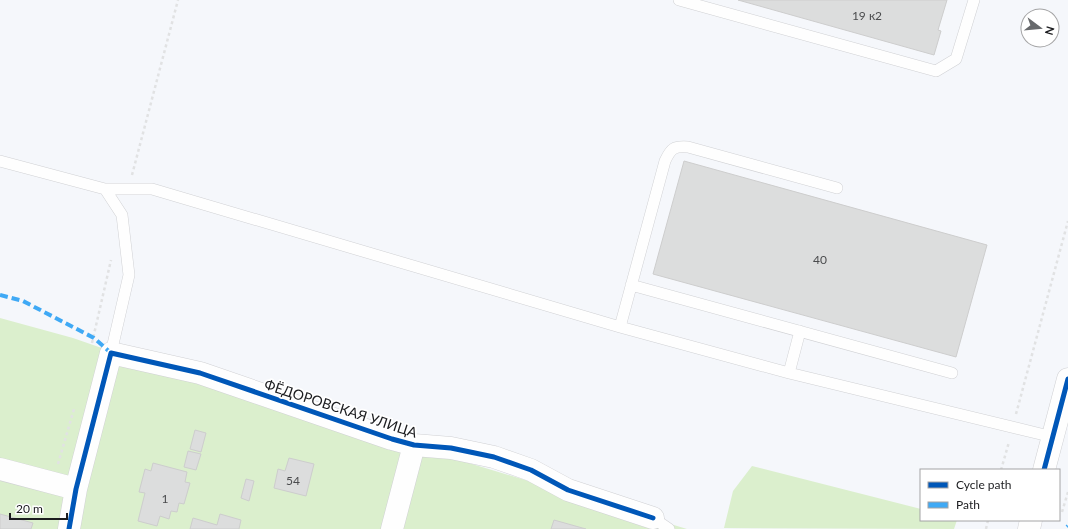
<svg xmlns="http://www.w3.org/2000/svg" width="1068" height="529" viewBox="0 0 1068 529" font-family="Lato,sans-serif">
<style>
.green{fill:#dbefcd}
.building{fill:#dcdddd;stroke:#cdcdcd}
.lines{fill:none;stroke-linecap:round;stroke-linejoin:round}
.lane-casing{stroke:#d0d1d4;stroke-width:12}
.street-casing{stroke:#d0d1d4;stroke-width:23}
.path{stroke:#e1e2e3;stroke-width:2.5;stroke-dasharray:3 3;stroke-linecap:butt}
.lane{stroke:#fefefe;stroke-width:11}
.street{stroke:#fefefe;stroke-width:22}
.quiet{stroke:#3fa9f5;stroke-width:4;stroke-dasharray:8 4;stroke-linecap:butt}
.cycleway-casing{stroke:#fff;stroke-width:8}
.cycleway{stroke:#0057b8;stroke-width:5}
.labels{text-anchor:middle;dominant-baseline:central;stroke-width:3.5;stroke-linejoin:round;paint-order:stroke}
.number-label{font-size:12px;fill:#4b4c4e}
.street-label{font-size:14px;fill:#1b1c1f;stroke:#fff}
</style>
<rect width="100%" height="100%" fill="#f5f7fb"/>
<path class="green" d="M0 318 73 338 188 378 687 529H0Z
M752 466 921 509V520H957L954 529 724 528 733 491Z"/>
<path class="building" d="M738 0H947L938 30 941 31 934 55Z
M684 161 987 245 956 357 653 274Z
M195 430 206 433 201 452 190 449Z
M188 451 201 454 196 470 184 467Z
M289 458 314 464 306 496 274 488 278 469 285 471Z
M153 463 187 472 185 482 190 483 184 504 179 503 177 512 171 511 169 519 160 516 157 526 138 521 145 493 139 492 145 469 151 471Z
M246 479 254 481 249 501 241 498Z
M0 514 33 523 31 529H0Z
M220 514 241 520 239 529H190L193 518 217 525Z
M554 520 586 529H551Z"/>
<g class="lines">
<g class="lane-casing">
<path id="lane" d="M679 0 936 71 956 59 974 0
M0 161 105 189H152L620 327 789 373 1053 437
M105 189 122 215 129 275 111 353
M631 285 952 373
M620 327 665 161C671 148 674 146 688 147L837 188
M789 373 800 331
M653 518 669 529"/>
</g>
<g class="street-casing">
<path id="street" d="M0 469 76 489
M1044 470 1068 379
M69 529 76 489 111 353 200 373 392 439 414 445 451 448 494 457 531 470 568 490 653 518
M392 529 414 445
M1029 529 1031 520"/>
</g>
<path class="path" d="M132 175 178 0
M92 343 111 260
M1016 414 1068 221
M58 464 74 409
M1001 470 1009 442
M1062 512 1068 492
M986 529 988 520"/>
<use href="#lane" class="lane"/>
<use href="#street" class="street"/>
<path class="quiet" d="M0 295 23 301 94 338 111 353
M1067 527 1068 526"/>
<g class="cycleway-casing">
<path id="cycleway" d="M1044 470 1068 379
M69 529 76 489 111 353 200 373 392 439 414 445 451 448 494 457 531 470 568 490 653 518"/>
</g>
<use href="#cycleway" class="cycleway"/>
</g>
<g class="labels">
<g class="number-label">
<text x="867" y="15">19 к2</text>
<text x="820" y="259">40</text>
<text x="293" y="480">54</text>
<text x="165" y="498">1</text>
</g>
<g class="street-label">
<text transform="translate(341 408) rotate(18)">ФЁДОРОВСКАЯ УЛИЦА</text>
</g>
</g>
<rect x="920" y="469" width="140" height="52" fill="#ffffff" stroke="#a4a4a5"/>
<rect x="928" y="482" width="20" height="6" fill="#0057b8" stroke="#a4a4a5"/>
<text x="956" y="489" font-size="12" fill="#1b1c1f">Cycle path</text>
<rect x="928" y="502" width="20" height="6" fill="#3fa9f5" stroke="#a4a4a5"/>
<text x="956" y="509" font-size="12" fill="#1b1c1f">Path</text>
<g transform="translate(1040 28) rotate(106)"><circle r="19" fill="#ffffff" stroke="#a4a4a5"/>
<path d="M0-3L7 15L0 10L-7 15Z" fill="#67696c"/>
<text y="-6" font-size="11" font-weight="bold" text-anchor="middle" fill="#1b1c1f">N</text>
</g>
<path d="M10 513v6h57v-6" fill="none" stroke="#1b1c1f" stroke-width="2"/>
<text x="16" y="513" font-size="12" fill="#1b1c1f" stroke="#ffffff" stroke-width="3" paint-order="stroke">20 m</text>
</svg>
